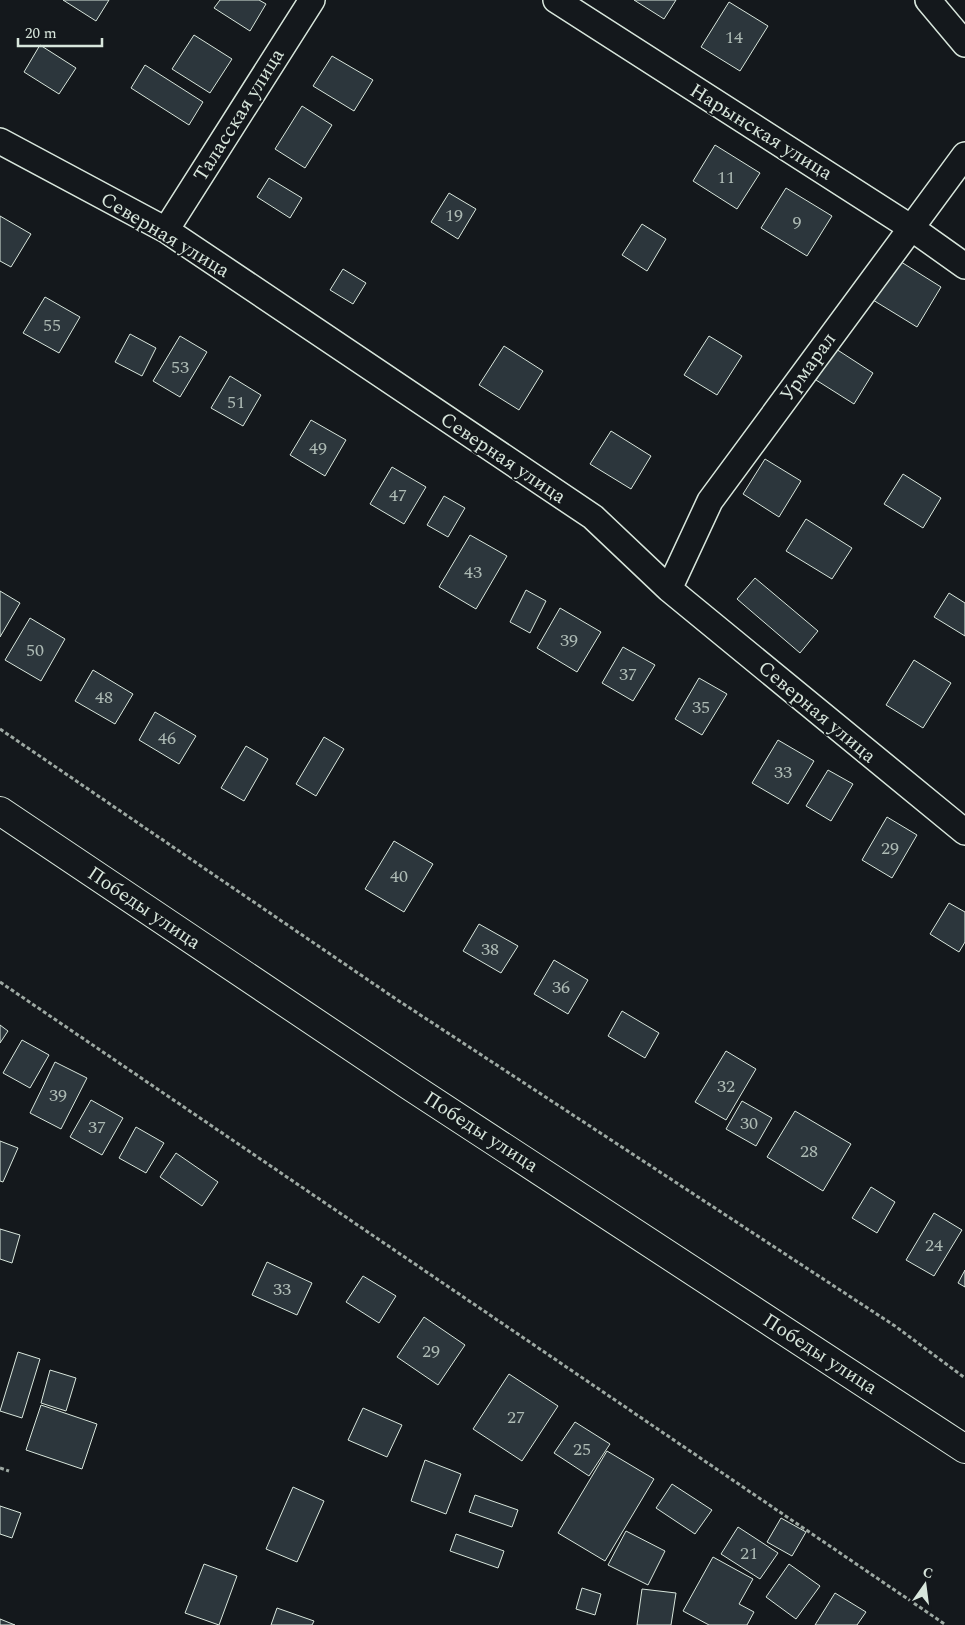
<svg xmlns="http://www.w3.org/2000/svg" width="965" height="1625" viewBox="0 0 965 1625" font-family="Spectral,serif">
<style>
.building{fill:#2c363c;stroke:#d8e6dc}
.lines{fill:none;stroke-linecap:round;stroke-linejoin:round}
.minor-casing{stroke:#d8e6dc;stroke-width:28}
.primary-casing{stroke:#d8e6dc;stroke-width:30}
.path{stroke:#9da8a2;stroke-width:3;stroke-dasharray:4 2.5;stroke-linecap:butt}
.minor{stroke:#14181c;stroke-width:25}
.primary{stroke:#14181c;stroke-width:28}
.labels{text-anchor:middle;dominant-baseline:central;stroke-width:4;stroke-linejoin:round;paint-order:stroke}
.number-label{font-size:18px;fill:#adbab4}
.street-label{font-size:20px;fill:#d8e6dc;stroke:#14181c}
</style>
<rect width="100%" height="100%" fill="#14181c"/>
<path class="building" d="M63 0H109L96 21Z
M220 0H259L266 4 250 31 214 8Z
M634 0H676L664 19Z
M729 2 768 26 740 71 701 47Z
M194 35 232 59 210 93 172 69Z
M40 45 76 68 59 94 24 72Z
M332 56 373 80 354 111 313 86Z
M145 65 203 102 189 125 131 88Z
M302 106 332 125 305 168 275 149Z
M715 145 760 173 737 209 693 181Z
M269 178 302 198 290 218 257 197Z
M786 188 832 216 807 256 761 228Z
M449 193 476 209 458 239 431 222Z
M0 216 31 234 11 267 0 261Z
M642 224 666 239 647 271 622 255Z
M898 260 941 287 917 327 873 300Z
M343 269 366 283 353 304 330 290Z
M45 297 80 317 59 353 23 333Z
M130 334 156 348 142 376 115 362Z
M180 336 207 352 180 397 153 381Z
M709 336 742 356 717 395 684 375Z
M504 346 543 371 519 410 479 385Z
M836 349 873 373 854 404 816 380Z
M230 376 261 395 243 426 211 408Z
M311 420 346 440 325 476 290 455Z
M611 431 651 456 631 489 590 464Z
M765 459 801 481 779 517 743 494Z
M392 467 426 487 404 524 370 504Z
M903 474 941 498 923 528 884 504Z
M444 496 465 508 448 537 427 525Z
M806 519 852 548 832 579 786 551Z
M470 535 507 556 476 609 439 587Z
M755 578 818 631 800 653 737 599Z
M526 590 546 601 530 633 510 622Z
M0 591 20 603 0 637Z
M949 593 965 603V636L934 617Z
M560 608 601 632 577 672 537 648Z
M30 618 65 639 41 681 5 660Z
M623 647 655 665 633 701 602 683Z
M914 660 951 683 923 728 886 705Z
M93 670 133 694 115 724 75 701Z
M699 678 727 694 702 735 675 719Z
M155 712 196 736 179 764 139 740Z
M324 737 344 749 316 796 296 784Z
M778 740 814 761 788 804 752 783Z
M246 746 268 759 244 801 221 788Z
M828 770 853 784 831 821 806 806Z
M887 817 917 835 892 878 862 860Z
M394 841 433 864 404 912 365 889Z
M949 903 965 912V942L959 952 930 934Z
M479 924 518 946 501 973 463 951Z
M554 960 588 980 568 1014 534 994Z
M622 1011 659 1033 645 1058 608 1036Z
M0 1025 8 1031 0 1043Z
M22 1040 49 1055 30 1088 3 1073Z
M726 1051 756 1069 726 1120 695 1102Z
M55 1062 87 1078 61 1129 30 1113Z
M91 1100 123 1118 102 1155 70 1137Z
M742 1101 772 1118 756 1146 726 1129Z
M795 1111 851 1144 823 1191 767 1157Z
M136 1127 164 1143 146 1173 119 1158Z
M0 1141 18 1148 3 1182 0 1181Z
M176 1153 218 1182 202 1206 160 1177Z
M871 1187 895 1202 877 1233 852 1218Z
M934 1213 962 1230 934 1276 906 1260Z
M0 1229 20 1235 12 1263 0 1259Z
M267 1262 312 1283 297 1315 252 1295Z
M965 1270V1287L958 1283Z
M363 1276 396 1296 379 1323 346 1302Z
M424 1317 465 1345 438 1385 397 1357Z
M18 1352 40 1359 22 1418 0 1411Z
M50 1370 76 1378 66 1411 41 1403Z
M509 1374 558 1406 522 1461 473 1429Z
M41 1405 97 1424 82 1469 26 1450Z
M363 1408 402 1425 387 1457 348 1440Z
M575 1422 610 1444 589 1476 554 1453Z
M607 1451 654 1479 605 1561 558 1533Z
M425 1460 461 1474 446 1514 411 1501Z
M672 1484 712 1510 695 1534 656 1508Z
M293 1487 324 1501 297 1562 266 1549Z
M475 1495 518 1510 512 1527 469 1512Z
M0 1506 21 1513 12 1538 0 1534Z
M781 1518 806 1532 792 1556 767 1542Z
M738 1527 778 1553 760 1579 721 1554Z
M626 1531 665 1551 648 1585 608 1565Z
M456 1534 504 1551 498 1568 450 1551Z
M713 1557 753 1579 739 1604 754 1612 747 1625H709L683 1611Z
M204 1564 237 1576 219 1625 185 1613Z
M789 1564 820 1586 796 1619 766 1597Z
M582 1588 601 1594 595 1615 576 1609Z
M642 1589 676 1593 671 1625H637Z
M835 1593 866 1612 857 1625H815Z
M277 1608 314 1621 312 1625H271Z
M0 1619 15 1625H0Z"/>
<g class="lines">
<g class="minor-casing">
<path id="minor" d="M556 0 910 227 965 266
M928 0 965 44
M0 141 166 230 593 517 669 589 965 832
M166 230 312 0
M669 589 710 501 965 155"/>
</g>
<g class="primary-casing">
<path id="primary" d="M0 811 410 1086 965 1449"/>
</g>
<path class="path" d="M0 729 396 999 895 1326 965 1378
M0 982 946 1625
M0 1468 9 1471"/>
<use href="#minor" class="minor"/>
<use href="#primary" class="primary"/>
</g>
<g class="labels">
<g class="number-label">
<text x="734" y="37">14</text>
<text x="726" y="177">11</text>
<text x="454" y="215">19</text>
<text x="797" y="222">9</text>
<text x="52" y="325">55</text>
<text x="180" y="367">53</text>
<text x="236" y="402">51</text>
<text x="318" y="448">49</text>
<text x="398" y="495">47</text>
<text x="473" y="572">43</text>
<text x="569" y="640">39</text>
<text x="35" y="650">50</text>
<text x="628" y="674">37</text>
<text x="104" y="697">48</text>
<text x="701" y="707">35</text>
<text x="167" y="738">46</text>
<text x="783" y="772">33</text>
<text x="890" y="848">29</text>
<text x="399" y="876">40</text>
<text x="490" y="949">38</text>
<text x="561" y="987">36</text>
<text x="726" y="1086">32</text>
<text x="58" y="1095">39</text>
<text x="749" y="1123">30</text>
<text x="97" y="1127">37</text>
<text x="809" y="1151">28</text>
<text x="934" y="1245">24</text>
<text x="282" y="1289">33</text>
<text x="431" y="1351">29</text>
<text x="516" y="1417">27</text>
<text x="582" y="1449">25</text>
<text x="749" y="1553">21</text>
</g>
<g class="street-label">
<text transform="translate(239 115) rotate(-58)">Таласская улица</text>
<text transform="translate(761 132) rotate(32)">Нарынская улица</text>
<text transform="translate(165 235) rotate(31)">Северная улица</text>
<text transform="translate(808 367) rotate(-54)">Урмарал</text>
<text transform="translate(503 458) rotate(34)">Северная улица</text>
<text transform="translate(817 712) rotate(40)">Северная улица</text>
<text transform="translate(144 908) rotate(34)">Победы улица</text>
<text transform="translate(481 1132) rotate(33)">Победы улица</text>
<text transform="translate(820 1354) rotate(33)">Победы улица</text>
</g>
</g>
<g transform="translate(925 1585) rotate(14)" stroke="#14181c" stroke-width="4" paint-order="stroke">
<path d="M0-4L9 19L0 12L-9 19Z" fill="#d8e6dc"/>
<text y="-8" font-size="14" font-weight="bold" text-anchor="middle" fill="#d8e6dc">С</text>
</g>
<path d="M18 38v8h84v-8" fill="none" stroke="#d8e6dc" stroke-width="2.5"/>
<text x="25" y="38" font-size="15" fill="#d8e6dc" stroke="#14181c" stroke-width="4" paint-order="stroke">20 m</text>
</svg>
